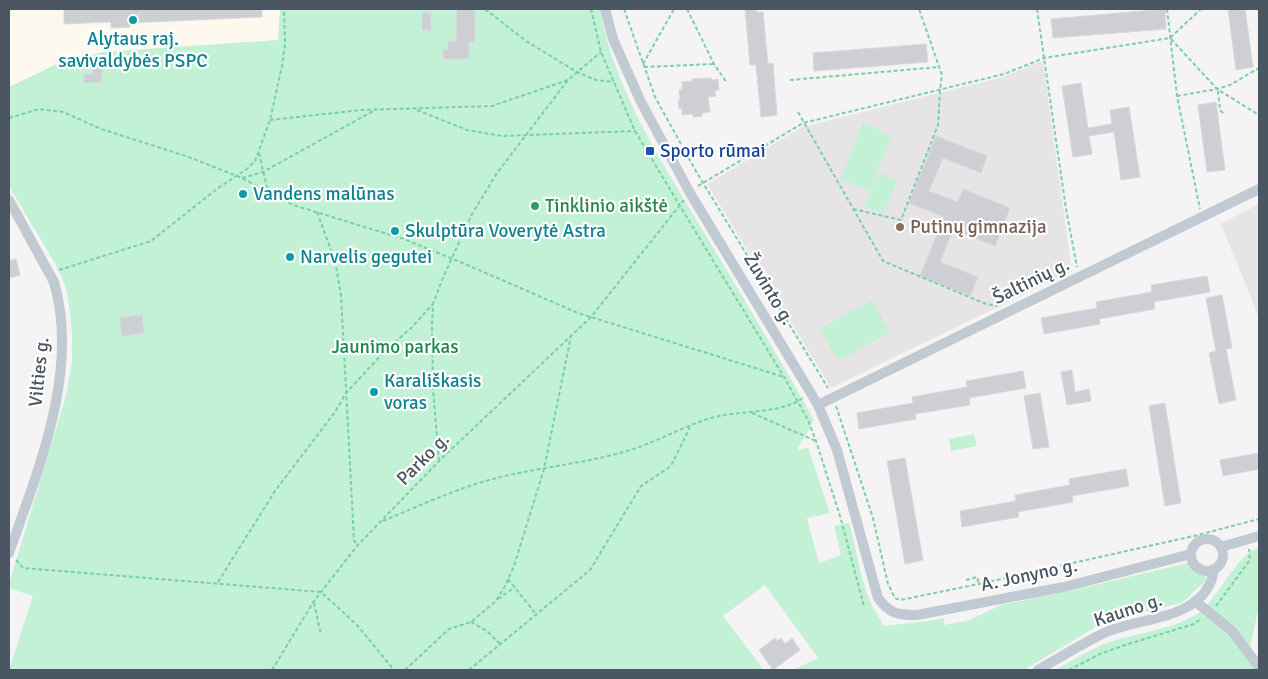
<svg xmlns="http://www.w3.org/2000/svg" width="1268" height="679" viewBox="0 0 1268 679" font-family="Signika,sans-serif">
<style>
.commercial{fill:#fdf9ef}
.education{fill:#e6e4e5}
.green{fill:#c3f1d5}
.building{fill:#cdcfd5;stroke:#d7d9de}
.lines{fill:none;stroke-linecap:round;stroke-linejoin:round}
.path{stroke:#7ad0a6;stroke-width:2;stroke-dasharray:4 2.5;stroke-linecap:butt}
.minor{stroke:#c1cad2;stroke-width:10}
.culture-dot{fill:#0f9aa8;stroke:#fff;stroke-width:2}
.transit-dot{fill:#1a4fb4;stroke:#fff;stroke-width:2}
.leisure-dot{fill:#2e9e5b;stroke:#fff;stroke-width:2}
.education-dot{fill:#8d6e63;stroke:#fff;stroke-width:2}
.labels{text-anchor:middle;dominant-baseline:central;stroke-width:4.5;stroke-linejoin:round;paint-order:stroke}
.culture-label{font-size:19px;fill:#0d838f;stroke:#fff;text-anchor:start}
.transit-label{font-size:19px;fill:#164399;stroke:#fff;text-anchor:start}
.leisure-label{font-size:19px;fill:#27864d;stroke:#fff;text-anchor:start}
.education-label{font-size:19px;fill:#785e54;stroke:#fff;text-anchor:start}
.street-label{font-size:19px;fill:#4a5661;stroke:#fff}
.park-label{font-size:19px;fill:#17864f;stroke:#fff}
</style>
<rect width="100%" height="100%" fill="#f5f3f3"/>
<path class="commercial" d="M9 9H280L279 40 103 52 61 62 9 87Z"/>
<path class="education" d="M1039 62H1043L1072 271 831 388 707 184 802 127 1003 77Z
M1259 204V318L1221 224Z"/>
<path class="green" d="M280 9H600C614 88 658 156 699 224 738 289 777 354 814 420L798 448V450L808 448 830 513 807 518 819 563 841 555 834 526 849 523C856 548 860 575 869 599 873 609 879 617 884 626 905 623 923 623 943 618L945 625 970 620 1001 605 1070 591 1196 561 1202 563 1205 567 1206 575 1205 581 1182 603 1106 621 1024 670H793L818 658 765 585 723 616 764 670H9L33 596 9 588V584L66 396 72 362V334L70 311 66 287 57 267 9 186V87L61 62 103 52 278 40Z
M863 123 892 136 869 191 840 179Z
M879 173 897 181 883 214 865 206Z
M872 300 890 332 838 361 820 329Z
M974 434 977 446 951 451 949 439Z
M1259 548V605L1248 659 1257 670H1055C1070 662 1086 652 1102 645 1131 633 1176 630 1200 612 1218 598 1238 552 1259 548Z"/>
<path class="building" d="M64 9H262V17L130 23V27L111 28V22L64 24Z
M457 9H475V42H469V59H443V49L448 50V41H456Z
M745 9H756L757 12H763L768 64 773 63 777 115 761 117 756 65H750Z
M1165 9 1166 29 1053 38 1051 19Z
M1228 9H1245L1253 67 1236 70Z
M422 13H431V30H422Z
M926 44 928 62 814 71 813 53Z
M92 64H103L101 82 84 83V74H93Z
M711 78 712 80 718 79 719 90 715 91 716 96 708 97 710 112 702 113V116L693 117V114L682 115V108L679 109 678 100H680L679 90H682V82L692 81V79Z
M1081 83 1088 128 1112 124 1110 110 1129 107 1140 177 1121 180 1114 132 1089 136 1092 154 1073 157 1062 86Z
M1216 102 1225 170 1207 172 1198 105Z
M936 136 987 156 981 173 943 158 929 191 958 202 963 189 1010 208 995 246 953 230 940 262 978 277 970 296 920 276 944 217 909 203Z
M16 259 20 275 9 278V261Z
M1207 276 1210 292 1154 302 1155 309 1099 319 1100 324 1044 334 1041 318 1097 308 1096 302 1152 292 1151 285Z
M1222 295 1232 348 1226 349 1236 400 1219 404 1209 353 1216 351 1206 298Z
M142 315 144 333 122 336 120 318Z
M1072 370 1075 392 1089 389 1091 401 1067 405 1061 372Z
M1023 371 1026 388 969 398 970 405 915 414 916 419 859 429 857 413 913 403 912 397 967 387 966 381Z
M1040 393 1049 447 1033 449 1024 396Z
M1165 403 1181 503 1165 506 1149 406Z
M1259 453V469L1223 476 1220 460Z
M905 458 923 560 905 564 887 461Z
M1126 469 1129 486 1072 496 1073 502 1018 512 1019 517 962 527 960 511 1016 501 1015 495 1070 485 1069 479Z
M775 638 777 641 781 638 785 644 792 638 800 650 773 670 759 650Z"/>
<g class="lines">
<path class="path" d="M485 9 526 41 577 72 596 80 614 82
M591 9 601 52 635 131 680 206 784 377 808 420 816 441 840 516 864 606
M624 9 655 97 697 173 828 388
M687 9 714 64 727 83
M1037 9 1066 209 1077 267
M1167 9 1177 96 1200 209
M1171 39 1217 89 1259 115
M643 64 674 9
M644 67 714 64
M790 80 939 67
M1218 91 1220 110 1224 114
M1177 96 1217 89 1230 85 1259 68
M417 110 467 130 502 136 635 131
M798 112 883 261 986 304 998 306
M9 118 39 109 63 112 101 129 186 156 242 178 293 205 404 239 465 264 578 313 784 377
M270 120 361 110 492 106 568 80
M259 153 268 192
M242 178 263 172 375 110
M698 186 803 123 1004 74 1044 58 1170 38 1201 9
M853 209 901 220 938 125 940 90 942 75 919 9
M317 212 335 261 341 295 354 540 357 545
M59 270 151 241 218 188 247 169 255 161 270 120 282 66 285 44 284 9
M836 406 873 518 888 584 895 598 900 600 979 584 1198 535 1259 519
M752 413 816 441
M439 461 433 389 432 324 433 304 442 280 472 214 497 173 568 80 601 52
M383 521C419 506 455 489 493 479 538 467 585 464 630 450 660 441 688 423 719 416 743 411 782 413 803 398
M16 560 23 568 321 592 357 625 394 670
M508 579 536 614
M966 580 977 577 979 584
M218 582 275 491 335 412 346 393 385 351 411 328 433 304
M498 599 515 587
M314 603 321 635
M1216 606 1250 560 1249 549
M471 622 487 631 500 644
M272 670 314 601 357 546 439 461 591 317 684 200
M405 670 449 629 471 622 496 601 505 586 514 566 544 469 571 336
M469 670 590 570 641 486 671 466 690 427
M1069 670 1100 654 1125 645 1194 624 1201 619"/>
<path class="minor" d="M605 9 613 39 640 100 690 193 818 405 837 450 878 598C890 614 897 615 917 615L1064 587 1191 554
M9 200 54 282C80 371 38 470 9 553
M818 405 1259 189
M1191 555a16 16 0 1 1 32 0a16 16 0 1 1-32 0Z
M1221 547 1259 536
M1195 601 1232 631 1259 667
M1038 670C1059 658 1080 645 1102 634 1138 616 1207 622 1214 569"/>
</g>
<g class="culture-dot">
<circle cx="133" cy="20" r="5"/>
<circle cx="243" cy="194" r="5"/>
<circle cx="395" cy="231" r="5"/>
<circle cx="290" cy="257" r="5"/>
<circle cx="374" cy="392" r="5"/>
</g>
<rect class="transit-dot" x="645" y="146" width="10" height="10" rx="2.5"/>
<circle class="leisure-dot" cx="535" cy="206" r="5"/>
<circle class="education-dot" cx="900" cy="227" r="5"/>
<g class="labels">
<g class="culture-label">
<text x="133" y="39" text-anchor="middle">Alytaus raj.<tspan x="133" dy="22">savivaldybės PSPC</tspan></text>
<text x="253" y="194">Vandens malūnas</text>
<text x="405" y="231">Skulptūra Voverytė Astra</text>
<text x="300" y="257">Narvelis gegutei</text>
<text x="384" y="381">Karališkasis<tspan x="384" dy="22">voras</tspan></text>
</g>
<g class="transit-label">
<text x="660" y="151">Sporto rūmai</text>
</g>
<g class="leisure-label">
<text x="545" y="206">Tinklinio aikštė</text>
</g>
<g class="education-label">
<text x="910" y="227">Putinų gimnazija</text>
</g>
<g class="street-label">
<text transform="translate(1031 281) rotate(-26)">Šaltinių g.</text>
<text transform="translate(769 289) rotate(59)">Žuvinto g.</text>
<text transform="translate(39 372) rotate(-84)">Vilties g.</text>
<text transform="translate(423 459) rotate(-45)">Parko g.</text>
<text transform="translate(1029 575) rotate(-12)">A. Jonyno g.</text>
<text transform="translate(1128 610) rotate(-18)">Kauno g.</text>
</g>
<g class="park-label">
<text x="395" y="347">Jaunimo parkas</text>
</g>
</g>
<rect width="1268" height="679" fill="none" stroke="#4a5661" stroke-width="20"/>
</svg>
